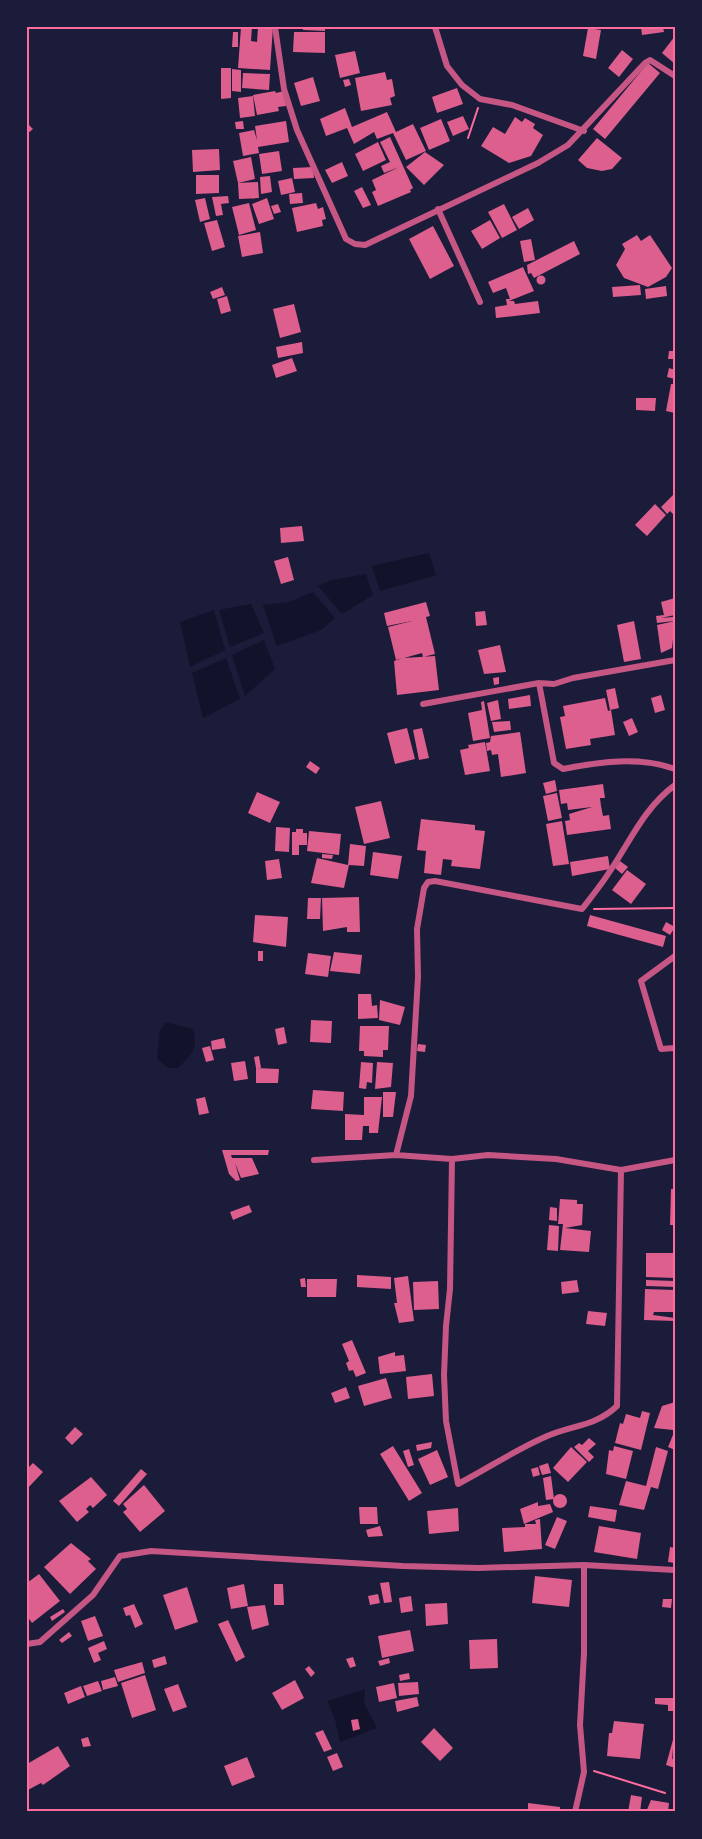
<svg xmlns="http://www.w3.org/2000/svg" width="702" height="1839" viewBox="0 0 702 1839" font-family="'IBM Plex Serif',serif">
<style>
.water{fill:#12122b}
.building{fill:#dd5f8e}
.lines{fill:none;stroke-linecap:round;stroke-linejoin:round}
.path{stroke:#ff6b9d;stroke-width:2}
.minor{stroke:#c65784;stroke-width:6}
.neatline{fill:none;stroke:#ff6b9d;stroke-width:2}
</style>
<rect width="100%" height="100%" fill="#1b1b3a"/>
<path class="water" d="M429 553 436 575 380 591 372 566Z
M366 574 373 595 342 614 318 586 332 580Z
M313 592 335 618 321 630 277 646 263 605 289 602Z
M251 604 264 633 230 647 219 610Z
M214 610 225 650 190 667 180 622Z
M264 640 275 669 245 696 232 655Z
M226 658 240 699 203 718 192 673Z
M166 1022 193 1029C199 1048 191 1055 178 1068H168L157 1059 160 1031Z
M365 1689 364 1703 377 1728 340 1742 335 1719 327 1701Z"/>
<path class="building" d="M241 27H252L251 41 257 42 258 27H273L270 70 238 68Z
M303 27H325V31L303 30Z
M641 27H663L664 32 642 35Z
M588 28 601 30 596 59 583 56Z
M233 32H238V47H232Z
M294 32H325V53L293 52Z
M675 36V64L662 53Z
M622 50 633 59 619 77 608 68Z
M355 51 360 73 340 78 335 55Z
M648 63 660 73 605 139 593 129Z
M221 68H231V98L221 99Z
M232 69 241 70V92L232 91Z
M385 72 387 80 392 79 395 96 390 98 392 105 361 111 355 78Z
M243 73 270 74 269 90 242 88Z
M313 77 320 101 301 106 294 83Z
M349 79 351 85 345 87 343 80Z
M457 88 463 104 437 113 432 97Z
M275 91 276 93 284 91 286 106 278 107 279 111 257 115 253 95Z
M253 96 255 116 240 118 238 98Z
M345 108 352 127 387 112 396 132 413 124 426 151 406 160 393 133 377 139 374 132 354 144 347 128 326 136 320 119Z
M463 116 469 129 453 136 447 122Z
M515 117 522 122 525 118 535 124 533 128 543 135 531 156 509 163 481 146 493 127 505 134Z
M441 119 450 141 429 150 420 128Z
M243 121 244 129H236L235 122Z
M286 121 289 142 258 147 259 153 243 156 239 133 254 130 257 140 255 126Z
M27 123 33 129 27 134Z
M390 137 413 188 410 190 411 192 378 206 372 192 376 190 372 180 399 167 384 173 381 166 390 162 380 142Z
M597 138 622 158 612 169 602 171 587 168 578 160Z
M378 142 386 160 363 171 355 154Z
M219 149 220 170 193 172 192 150Z
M279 151 282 171 262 174 259 154Z
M425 152 444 165 424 185 406 167Z
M251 157 255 179 238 183 233 161Z
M342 162 348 176 332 183 325 170Z
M313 167 314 178 294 179 293 168Z
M196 175H219V193L196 194Z
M270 176 272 192 261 194 260 177Z
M292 178 295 192 281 195 278 181Z
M258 182 259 198 239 199 238 183Z
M362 187 371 205 363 208 354 191Z
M302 193 303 203 290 204 289 194Z
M228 196 229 203 221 204 223 215 216 216 212 197Z
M205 198 210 219 200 222 195 200Z
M267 198 274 219 259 224 252 204Z
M249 203 256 230 239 235 232 207Z
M316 203 318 209 323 207 326 219 322 220 323 226 297 232 292 208Z
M278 204 281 212 274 214 271 206Z
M504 204 517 230 502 238 488 212Z
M528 208 534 220 519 229 512 217Z
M217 220 225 247 212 251 204 223Z
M490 220 500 238 482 249 471 231Z
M433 226 454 266 430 279 409 239Z
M260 232 263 253 242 257 238 236Z
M637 235 641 241 650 235 672 268 666 277 648 287 624 278 616 265 625 249 622 244Z
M531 239 535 260 524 262 520 241Z
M574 241 580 254 534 278 531 273 528 274 527 265Z
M523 267 534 291 509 301H514L515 304 538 301 540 313 496 318 495 307 507 305 506 299H510L506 288 493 293 488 282Z
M536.5 280a4.5 4.5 0 1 1 9 0a4.5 4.5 0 1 1-9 0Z
M640 285 641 295 613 297 612 287Z
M666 286 667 296 646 299 645 289Z
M222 287 225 295 213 299 210 292Z
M227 296 231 311 221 314 217 299Z
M294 304 301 332 280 338 273 309Z
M302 342 303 353 278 358 276 347Z
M669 351H675V359H668Z
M292 358 297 371 276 378 272 365Z
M669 368 675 370V379L667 377Z
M671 384H675V413L666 411Z
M636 398H656L655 411 636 410Z
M675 493V516L670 511 667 514 661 507Z
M655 504 666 515 647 536 635 525Z
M302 526 304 541 281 543 280 528Z
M288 557 294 580 281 584 274 561Z
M675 598V615L661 618 673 617 674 621 657 623 656 616 664 615 661 602Z
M426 602 430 616 426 617 435 654 423 657 422 653 404 658 435 656 439 690 397 695 394 661 403 658 396 660 388 627 412 621 387 626 384 613Z
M485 611 487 625 476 626 475 612Z
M634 621 641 659 624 662 617 625Z
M675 621 672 648 661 653 657 625Z
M500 645 506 672 484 674 478 650Z
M499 677V684L494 685 493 678Z
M615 688 619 708 610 710 606 690Z
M530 695 531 706 509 709 508 699Z
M661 695 665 710 655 713 651 698Z
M605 698 608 711 611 710 615 735 590 739 591 745 566 749 560 717 565 716 563 706Z
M498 700 501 719 491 721 487 703Z
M484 701 490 738 473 741 468 713 482 710 481 702Z
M632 718 638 732 629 736 623 722Z
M510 721 511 730 494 732 492 722Z
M407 728 415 759 395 764 387 733Z
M422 728 429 758 419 760 413 730Z
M520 732 526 773 501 777 498 754 492 755 491 750 487 751 486 743 490 742 491 736Z
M485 742 490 771 465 775 460 750 469 748 468 745Z
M310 761 320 768 316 774 306 767Z
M555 780 557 791 546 794 543 783Z
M603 784 605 798H600L601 806 603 816 609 815 611 829 567 835 565 821 570 820 569 814 592 807 568 810 567 803 561 804 559 790Z
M257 792 280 802 270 823 248 813Z
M557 793 562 818 548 821 543 796Z
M381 801 390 838 364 844 355 807Z
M421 819 475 825V830L485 831 480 869 451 866 452 860 443 859 441 875 424 873 426 851 417 850Z
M562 821 569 864 553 866 546 824Z
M276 827 290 828 289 852 275 851Z
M296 829H303V833H307V845H299V855H292V832H296Z
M309 831 341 834 339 855 307 851Z
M350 844 366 846 364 866 349 865 344 888 311 883 317 858 348 865Z
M373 852 402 856 398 879 370 875Z
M322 854 333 855 332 859 322 858Z
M608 856 610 869 572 876 570 862Z
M279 859 282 878 267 880 265 861Z
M620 861 628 867 622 874 615 868Z
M627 870 646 884 631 904 612 890Z
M359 897 360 932H347V927L323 931 322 898Z
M308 898H321L320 919H307Z
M255 915 288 917 286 947 253 942Z
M590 915 666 936 663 947 587 926Z
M666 922 675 927 670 935 662 930Z
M258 951H263V961H258Z
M334 952 362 955 360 974 330 971Z
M308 953 331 956 328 977 305 974Z
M358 994H371L372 1006 377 1005 378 1018 358 1019Z
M380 1000 405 1007 400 1025 379 1020Z
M311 1020 332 1021 331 1043 310 1042Z
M360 1026H389L388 1050H383V1057L364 1056V1051H359Z
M284 1027 287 1043 278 1045 275 1029Z
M224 1038 226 1048 212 1050 211 1041Z
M418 1044 426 1045 425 1052 417 1051Z
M210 1046 214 1060 206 1062 202 1048Z
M259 1056 261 1068H256L254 1057Z
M245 1061 248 1079 234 1081 231 1063Z
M361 1062 373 1063 372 1083 367 1082 366 1089 359 1088Z
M377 1062 393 1063 391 1087 375 1089Z
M256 1068 279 1069 278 1083H256Z
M313 1090 344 1092 343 1111 311 1109Z
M383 1092H396L393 1117H383Z
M205 1097 209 1113 199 1115 196 1099Z
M364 1097H382L378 1133H369V1126H363L362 1140H345V1114L364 1115Z
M222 1150H269L268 1155H231L232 1158H252L259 1174 241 1178 235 1163 240 1180 236 1181 229 1174Z
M671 1189H675V1225H670Z
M560 1199 577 1200V1204H583L582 1225 565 1228 591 1231 589 1252 560 1250 563 1224H558Z
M249 1205 252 1212 233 1220 230 1212Z
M550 1207 557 1208V1221L549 1220Z
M549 1225 559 1226 558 1251 547 1250Z
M646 1253H675V1278L646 1277Z
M357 1275 391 1277V1289L357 1287Z
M408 1276 414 1321 399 1323 394 1303H397L394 1278Z
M305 1278 306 1287H301L300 1279Z
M307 1279H337L336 1297H307Z
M577 1280 579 1292 562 1294 561 1282Z
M646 1280 675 1281V1287L646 1286Z
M438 1281 439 1309 414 1310 413 1282Z
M645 1289 675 1290V1312H654L653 1315 675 1318V1321L644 1320Z
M588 1311 607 1313 605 1326 586 1324Z
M352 1340 366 1373 356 1377 353 1370 349 1371 346 1363 349 1361 342 1344Z
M395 1352V1356L404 1355 406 1371 380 1374 378 1357Z
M432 1374 434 1396 408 1399 406 1377Z
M386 1378 392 1398 364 1406 358 1386Z
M346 1387 350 1398 335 1403 331 1393Z
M675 1402 673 1430 654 1428 662 1406Z
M642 1411 650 1413 641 1450 615 1443 620 1423 623 1424 626 1414 640 1418Z
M75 1427 83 1434 72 1445 65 1438Z
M675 1430V1450L668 1447Z
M589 1438 596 1444 588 1451 594 1457 589 1462 574 1447 579 1443 582 1445Z
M432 1442 431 1448 417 1451 416 1445Z
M393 1446 422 1493 409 1501 380 1454Z
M614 1446 633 1451 626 1479 606 1474 609 1450 613 1451Z
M571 1447 587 1462 568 1482 553 1468Z
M656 1447 668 1451 658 1489 651 1487 644 1510 619 1505 626 1481 646 1486Z
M409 1449 414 1465 408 1467 403 1451Z
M437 1450 448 1477 430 1485 418 1459Z
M33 1463 43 1472 27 1489V1469Z
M548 1463 551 1473 542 1475 539 1466Z
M538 1467 540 1475 533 1477 531 1469Z
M141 1469 147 1474 119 1506 113 1501Z
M551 1476 554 1499 546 1500 543 1478Z
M91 1477 107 1495 93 1508 90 1505 86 1509 89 1512 77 1522 59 1501Z
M144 1485 165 1511 140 1532 123 1512 127 1509 123 1504Z
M553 1501a7 7 0 1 1 14 0a7 7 0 1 1-14 0Z
M538 1502V1506L550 1504 553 1512 524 1524 520 1509Z
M590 1506 617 1510 615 1522 588 1517Z
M359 1507H377L378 1524H360Z
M458 1508 459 1531 429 1534 427 1511Z
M557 1517 567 1521 555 1549 545 1545Z
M540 1519 542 1549 504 1552 502 1528 525 1527V1524H536L535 1520Z
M380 1526 383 1536 368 1537 366 1530Z
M599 1526 641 1533 637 1559 594 1552Z
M71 1543 91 1559 88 1561 96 1569 70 1594 44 1567Z
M670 1547 675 1548V1563L668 1562Z
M39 1574 60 1601 32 1623 27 1616V1583Z
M535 1576 572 1580 569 1607 532 1603Z
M389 1582 392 1602 384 1603 380 1583Z
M244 1584 248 1606 231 1609 227 1588Z
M274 1584H283L284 1605H274Z
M187 1587 198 1622 175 1630 163 1595Z
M378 1594 380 1603 370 1605 368 1596Z
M411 1596 413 1611 401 1613 399 1598Z
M663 1599H672L671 1608 662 1607Z
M447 1603 448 1624 426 1626 425 1604Z
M134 1604 143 1624 135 1628 130 1615 126 1616 123 1608Z
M265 1605 269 1625 252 1630 247 1607Z
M63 1609 65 1612 52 1621 50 1617Z
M95 1616 103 1636 88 1641 81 1621Z
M228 1620 245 1657 236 1662 218 1624Z
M410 1630 414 1651 382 1658 378 1636Z
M69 1632 72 1636 62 1643 59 1640Z
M497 1639 498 1668 470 1669 469 1640Z
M104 1641 107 1649 98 1653 101 1660 94 1663 88 1648Z
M165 1656 167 1664 154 1668 152 1660Z
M353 1657 356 1666 350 1668 346 1659Z
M389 1658 390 1663 380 1666 378 1661Z
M142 1662 145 1673 118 1682 114 1670Z
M309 1666 315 1673 311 1677 305 1669Z
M409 1673 410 1679 400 1681 399 1675Z
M145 1675 156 1710 132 1718 121 1683Z
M115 1677 118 1686 103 1690 101 1681Z
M295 1680 304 1698 282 1710 272 1693Z
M98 1681 102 1691 87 1696 83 1686Z
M418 1682 419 1694 399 1696 398 1683Z
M394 1683 397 1698 379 1702 376 1687Z
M178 1684 187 1707 173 1712 164 1689Z
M81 1686 85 1697 68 1704 64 1693Z
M417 1697 419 1706 397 1712 395 1701Z
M655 1698H675V1711H668V1705L655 1704Z
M358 1719 360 1729 353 1731 351 1720Z
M614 1721 644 1724 640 1759 607 1756 609 1733H612Z
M434 1728 453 1748 440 1761 421 1742Z
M323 1730 332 1749 324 1752 315 1733Z
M674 1736 672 1760 675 1753V1768L666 1765Z
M88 1737 91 1746 83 1747 81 1739Z
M58 1746 70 1766 43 1785 41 1783 28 1790 27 1764Z
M337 1753 343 1767 333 1771 327 1757Z
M247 1757 255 1777 232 1786 224 1766Z
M631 1795 642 1797 640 1812H628Z
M651 1800 669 1803 668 1812H646Z
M528 1803 560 1807V1812H528Z"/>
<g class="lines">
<path class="path" d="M468 138 478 108
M594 909 675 908
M594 1771 665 1793"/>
<path class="minor" d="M275 27 284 89 297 130 346 239 355 244 365 245 538 163 568 145 645 63 650 60 675 76
M435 27 447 66 462 85 480 99 512 105 584 131
M438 209 480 302
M539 683 554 763 563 769C599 762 639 756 675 769
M423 704 539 683 554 684 573 678 675 660
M675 956 641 981 661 1049 675 1048
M396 1155 411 1096 418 977 417 929 424 888 428 882 435 881 582 909C592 896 602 884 610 871 631 840 644 808 675 785
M452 1159 450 1289 446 1326 444 1375 446 1421 458 1484C487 1469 515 1450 545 1437 570 1425 595 1427 617 1406L621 1170
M314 1160 396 1155 452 1159 488 1155 556 1159 621 1170 675 1160
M27 1644 40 1642 93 1595 120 1556 151 1551 403 1566 478 1568 584 1565 675 1570
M575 1812 584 1772 580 1725 584 1653V1565"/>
</g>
<rect width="702" height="1839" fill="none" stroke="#1b1b3a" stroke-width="57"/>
<rect x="28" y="28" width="646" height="1782" class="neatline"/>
</svg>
